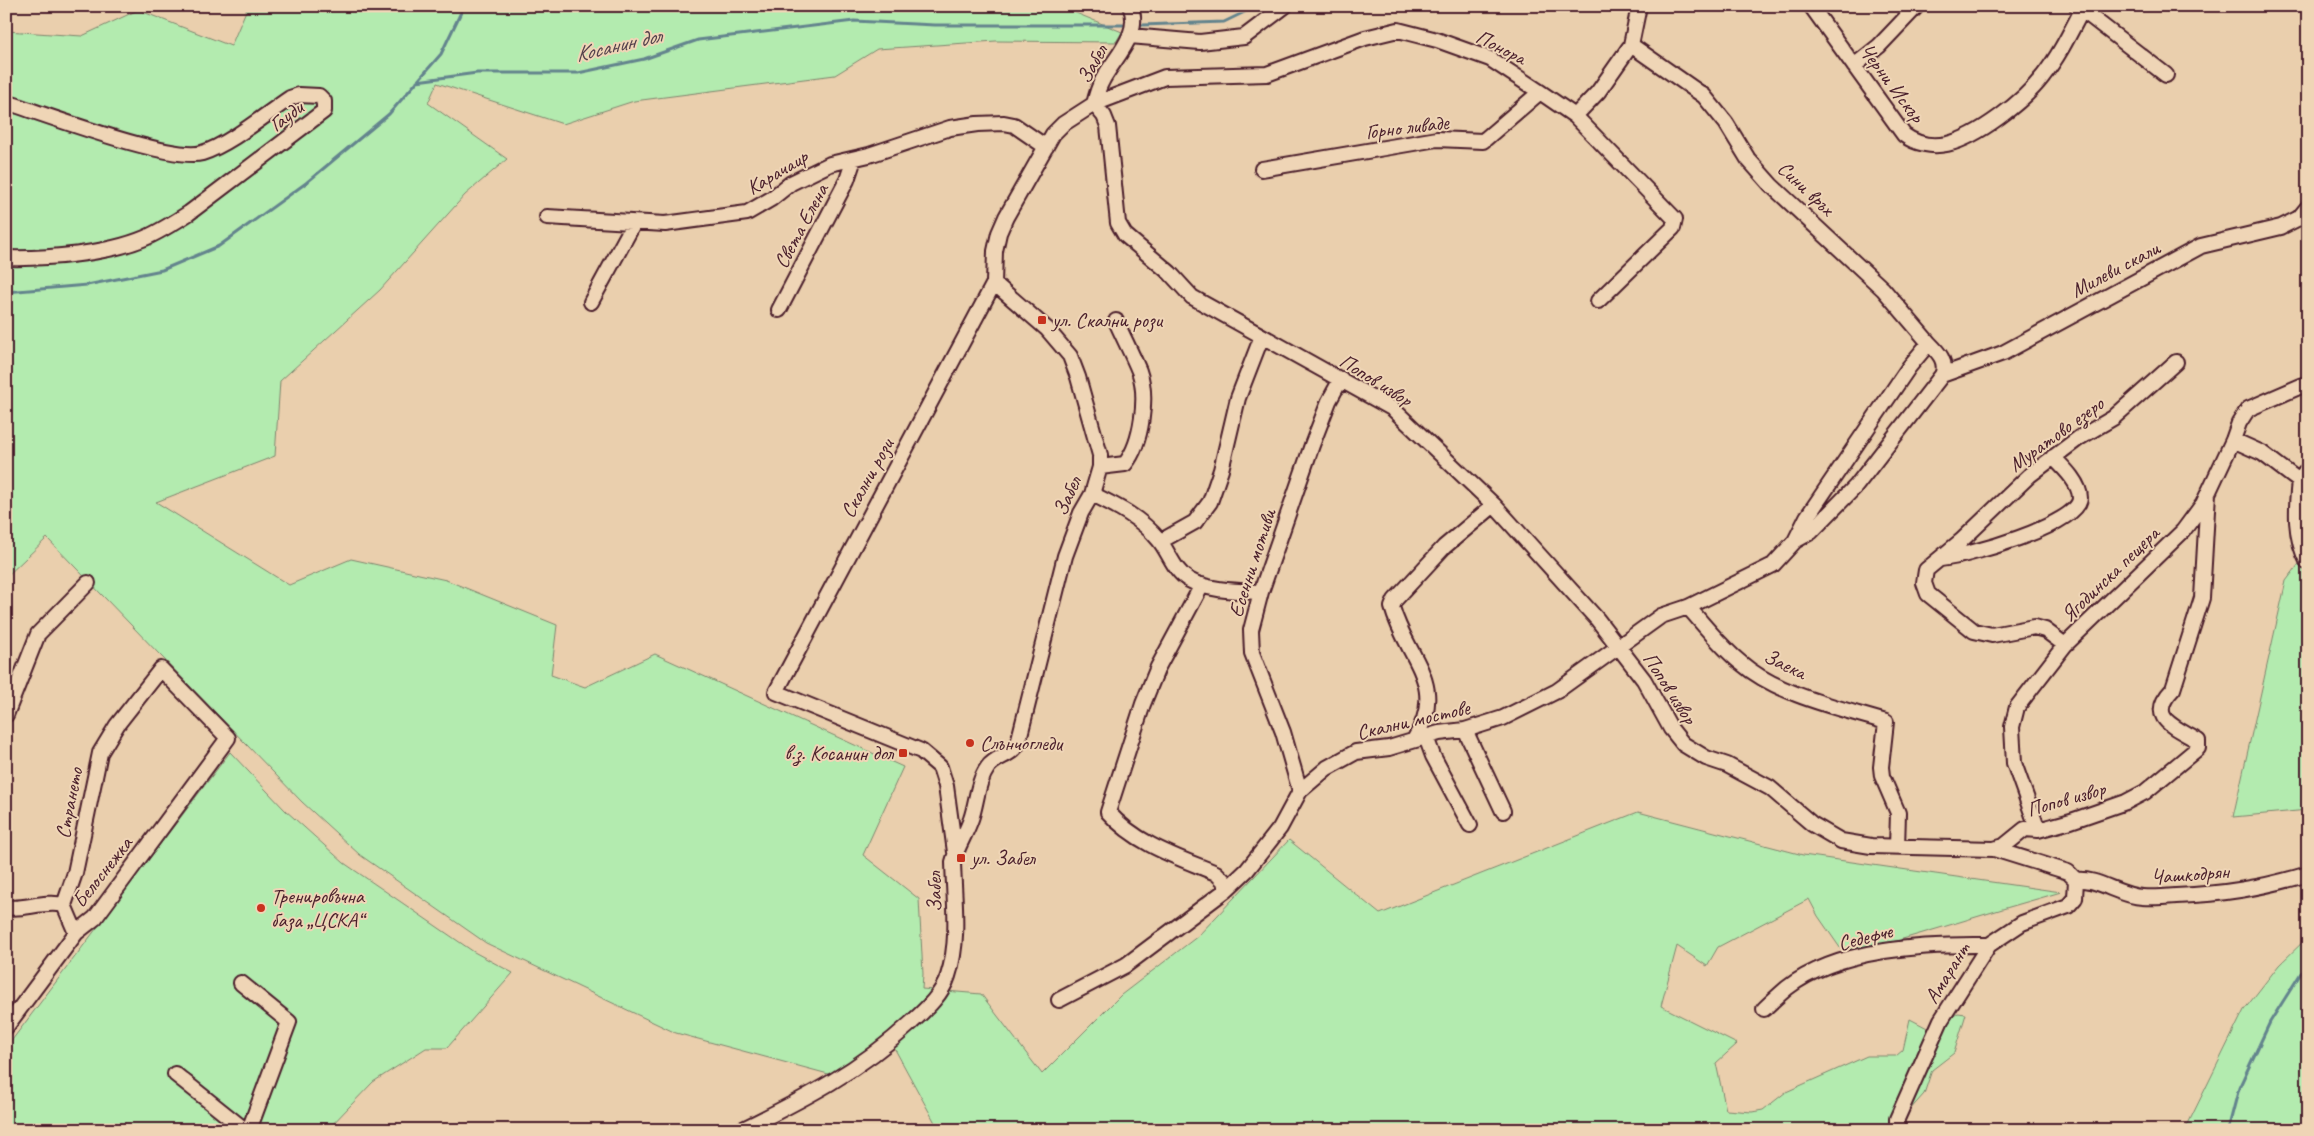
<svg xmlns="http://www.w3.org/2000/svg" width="2314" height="1136" viewBox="0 0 2314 1136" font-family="Caveat,sans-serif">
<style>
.green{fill:#b3ebaf;stroke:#7e856d}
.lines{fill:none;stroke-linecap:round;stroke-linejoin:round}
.stream{stroke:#64848d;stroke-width:3}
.minor-casing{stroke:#4a1f2b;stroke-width:18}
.minor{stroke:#efd5b6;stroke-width:14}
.poi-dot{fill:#c8321e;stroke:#efd5b6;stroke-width:2}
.labels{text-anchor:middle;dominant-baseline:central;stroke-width:4;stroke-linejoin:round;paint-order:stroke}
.street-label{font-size:21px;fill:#4a1f2b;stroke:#efd5b6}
.poi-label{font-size:21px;fill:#4a1f2b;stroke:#efd5b6;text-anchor:start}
.water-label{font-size:22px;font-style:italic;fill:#53414c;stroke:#efd5b6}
</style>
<rect width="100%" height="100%" fill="#eacfad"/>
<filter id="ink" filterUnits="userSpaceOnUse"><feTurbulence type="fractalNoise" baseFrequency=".02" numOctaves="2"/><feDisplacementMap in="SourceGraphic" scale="10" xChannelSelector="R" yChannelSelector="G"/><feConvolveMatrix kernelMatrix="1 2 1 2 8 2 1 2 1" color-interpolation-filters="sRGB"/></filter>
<g filter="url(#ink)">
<path class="green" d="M248 6H1059L1122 32 1116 42 996 41 877 49 835 75 634 101 563 124 437 83 428 103 507 159 465 195 380 290 280 381 275 456 156 502 289 585 351 559 446 580 557 625 551 675 585 687 655 654 903 767 863 855 919 899 923 974 922 989 981 994 1042 1074 1121 995 1198 936 1289 840 1380 914 1638 812 1803 855 2061 892C1989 912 1918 936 1845 955L1818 916 1809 899 1718 947 1707 966 1677 946 1661 1006 1737 1044 1716 1063 1726 1110 1752 1112 1763 1110 1786 1092 1867 1056H1896L1903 1050 1910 1019 1933 1031 1958 1013 1966 1014 1954 1053 1932 1070 1924 1094 1892 1130H939L891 1042 832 1075 676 1033 486 943 360 855 302 802 47 538 6 577V31L82 36 138 10 231 46Z
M2308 552V810L2233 817 2286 581Z
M230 752 285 810 344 863 474 952 513 973 447 1048H426L373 1082 327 1130H6V1048Z
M2308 937V1130H2185L2244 1010 2279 965Z"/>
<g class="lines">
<path class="stream" d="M1142 25 1224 22 1257 6
M417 81 477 73H578L644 59 698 40 854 21 935 25H1123
M6 292 87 285 162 270 219 246 306 183 389 114 441 54 464 6
M2228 1130 2239 1088 2270 1022 2301 973 2308 968"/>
<g class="minor-casing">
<path id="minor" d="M1811 6 1904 135C1916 144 1932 147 1947 144 1978 137 2024 101 2043 76 2059 56 2070 33 2082 10
M2077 6 2166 75
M1130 36 1200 42 1244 37 1285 6
M1631 45 1704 96 1726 123 1748 159 1771 185 1883 289 1929 343 1909 367 1807 517 1795 541
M1854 66 1879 46 1917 6
M6 102C44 114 171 162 202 153 229 145 266 114 290 98L299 95 319 96 324 101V111L189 213C175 222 161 231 145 238 107 254 47 259 6 258
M1094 104 1104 116 1108 126 1118 223 1125 235 1170 273 1192 297 1393 409 1494 505 1597 619 1644 680 1671 729 1683 744 1706 758 1727 765 1770 788 1812 824 1841 841 1871 846 1994 849 2004 846 2025 829 2038 830 2071 821 2126 802 2145 792 2198 748V741C2175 727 2145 718 2173 689L2202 598 2208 493
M1094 104C1096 96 1098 88 1102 81 1113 59 1143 33 1130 6
M1575 116 1598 92 1631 45 1639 6
M1262 169 1437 139 1483 141 1540 92
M547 217 665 224 747 213 771 199 791 183 830 164 869 155 950 128 977 124 1004 123 1014 125 1046 147
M591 302 634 223
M779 310 847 180 854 159
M1942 375 2003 353 2201 246 2281 227 2299 218 2308 207
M2233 440 2262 453 2299 481C2296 509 2294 537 2308 563
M1100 467 1125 464C1142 443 1148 396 1139 371 1132 354 1123 337 1116 321
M2299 481 2308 469
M1092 494C1117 506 1141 518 1159 540 1169 552 1174 571 1189 580 1208 591 1239 591 1261 592
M1161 541 1195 522 1210 502 1221 470 1238 398 1262 336
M1939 559C1962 558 2080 525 2080 498 2080 483 2063 467 2053 457
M1202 585 1158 667 1143 704 1108 812C1136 844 1177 857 1216 873L1224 881 1226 890
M1688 607C1705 626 1721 647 1741 663 1778 695 1840 708 1886 722L1881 767 1882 776 1898 813 1897 847
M2065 645 2045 630 2034 627 1992 635 1974 631 1928 594 1924 583 1926 570 1961 541 2030 475 2079 438 2113 418 2176 362
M6 715 38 634 88 583
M1465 730 1503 811
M1426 737 1433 756 1470 825
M1414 740C1449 684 1406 658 1392 607L1395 600 1444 547 1494 505
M1300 791 1283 732 1252 653 1251 630 1261 592 1312 445 1329 401 1341 379
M2038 830 2014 763 2012 727 2017 707 2065 645 2183 531 2203 504 2233 440 2239 423 2248 409 2308 383
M955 852 946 786 940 767 921 751 776 692 994 283 995 251 999 233 1006 217 1053 134 1063 124 1094 104 1165 77 1267 74 1365 38 1398 30 1437 40 1490 59 1540 92 1575 116 1675 219 1673 228 1598 301
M2076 880C2096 877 2120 896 2142 897 2153 898 2165 897 2176 896 2224 894 2262 888 2308 874
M64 905 76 933
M6 907C22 911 43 900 64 905
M241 983 289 1022 249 1130
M1059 1000 1126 965 1226 890 1247 870 1280 828 1300 791 1327 768 1356 752 1389 748 1439 733 1465 730 1503 718 1557 691 1661 616 1688 607 1773 565 1795 541 1811 532 1856 486 1942 375C1948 362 1938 352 1929 343
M1764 1009C1771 1002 1779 995 1787 988 1838 948 1926 944 1989 945
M6 1027 76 933 95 918 228 738 161 669 117 725 100 753 75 873 64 905
M175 1074 245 1130
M741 1130C804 1099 859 1071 911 1023 925 1010 942 995 948 976 960 940 954 899 953 862 957 846 966 834 971 819 977 802 977 782 988 767 996 756 1012 756 1018 743L1065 556 1081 513 1092 494 1100 467V455L1078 377 1070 356 1047 329 994 283
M1897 1130V1119L1941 1020 1989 945 2022 923 2068 906 2075 898 2076 880 2068 872 1994 849"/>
</g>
<use href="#minor" class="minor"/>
</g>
</g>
<g class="poi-dot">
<rect x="1037" y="315" width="10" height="10" rx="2.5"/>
<circle cx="970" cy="743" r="5"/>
<rect x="898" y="748" width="10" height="10" rx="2.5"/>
<rect x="956" y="853" width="10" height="10" rx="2.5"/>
<circle cx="261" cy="908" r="5"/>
</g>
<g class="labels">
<g class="street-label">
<text transform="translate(1501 47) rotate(27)">Понора</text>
<text transform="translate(1092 64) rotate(-61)">Забел</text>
<text transform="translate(1892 83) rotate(53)">Черни Искър</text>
<text transform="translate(286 116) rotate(-37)">Гауди</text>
<text transform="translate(1407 127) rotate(-7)">Горно ливаде</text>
<text transform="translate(777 172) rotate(-31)">Карачаир</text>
<text transform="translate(1806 188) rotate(43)">Сини връх</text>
<text transform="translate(801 226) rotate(-62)">Света Елена</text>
<text transform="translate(2115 269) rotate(-28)">Милеви скали</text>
<text transform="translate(1376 380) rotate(32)">Попов извор</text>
<text transform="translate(2056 434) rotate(-36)">Муратово езеро</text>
<text transform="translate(867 478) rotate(-61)">Скални рози</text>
<text transform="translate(1067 496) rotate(-66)">Забел</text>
<text transform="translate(1252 563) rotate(-72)">Есенни мотиви</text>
<text transform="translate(2110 574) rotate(-44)">Ягодинска пещера</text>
<text transform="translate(1785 664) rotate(26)">Заека</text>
<text transform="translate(1670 688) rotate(57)">Попов извор</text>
<text transform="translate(1413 720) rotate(-13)">Скални мостове</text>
<text transform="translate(2066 799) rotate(-16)">Попов извор</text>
<text transform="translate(69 803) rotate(-79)">Странето</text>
<text transform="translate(102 872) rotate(-52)">Белоснежка</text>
<text transform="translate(2190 874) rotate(-4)">Чашкодрян</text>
<text transform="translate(934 892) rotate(-91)">Забел</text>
<text transform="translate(1865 937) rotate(-14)">Седефче</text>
<text transform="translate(1947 973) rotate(-58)">Амарант</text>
</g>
<g class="poi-label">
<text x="1052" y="320">ул. Скални рози</text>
<text x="980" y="743">Слънчогледи</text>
<text x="893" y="753" text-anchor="end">в.з. Косанин дол</text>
<text x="971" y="858">ул. Забел</text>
<text x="271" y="896">Тренировъчна<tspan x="271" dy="24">база „ЦСКА“</tspan></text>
</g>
<g class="water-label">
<text transform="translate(618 45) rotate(-13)">Косанин дол</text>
</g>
</g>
<rect width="2314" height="1136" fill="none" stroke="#efd5b6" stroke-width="25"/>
<rect x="12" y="12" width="2289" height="1111" fill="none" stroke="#4a1f2b" stroke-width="2" filter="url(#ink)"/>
</svg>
